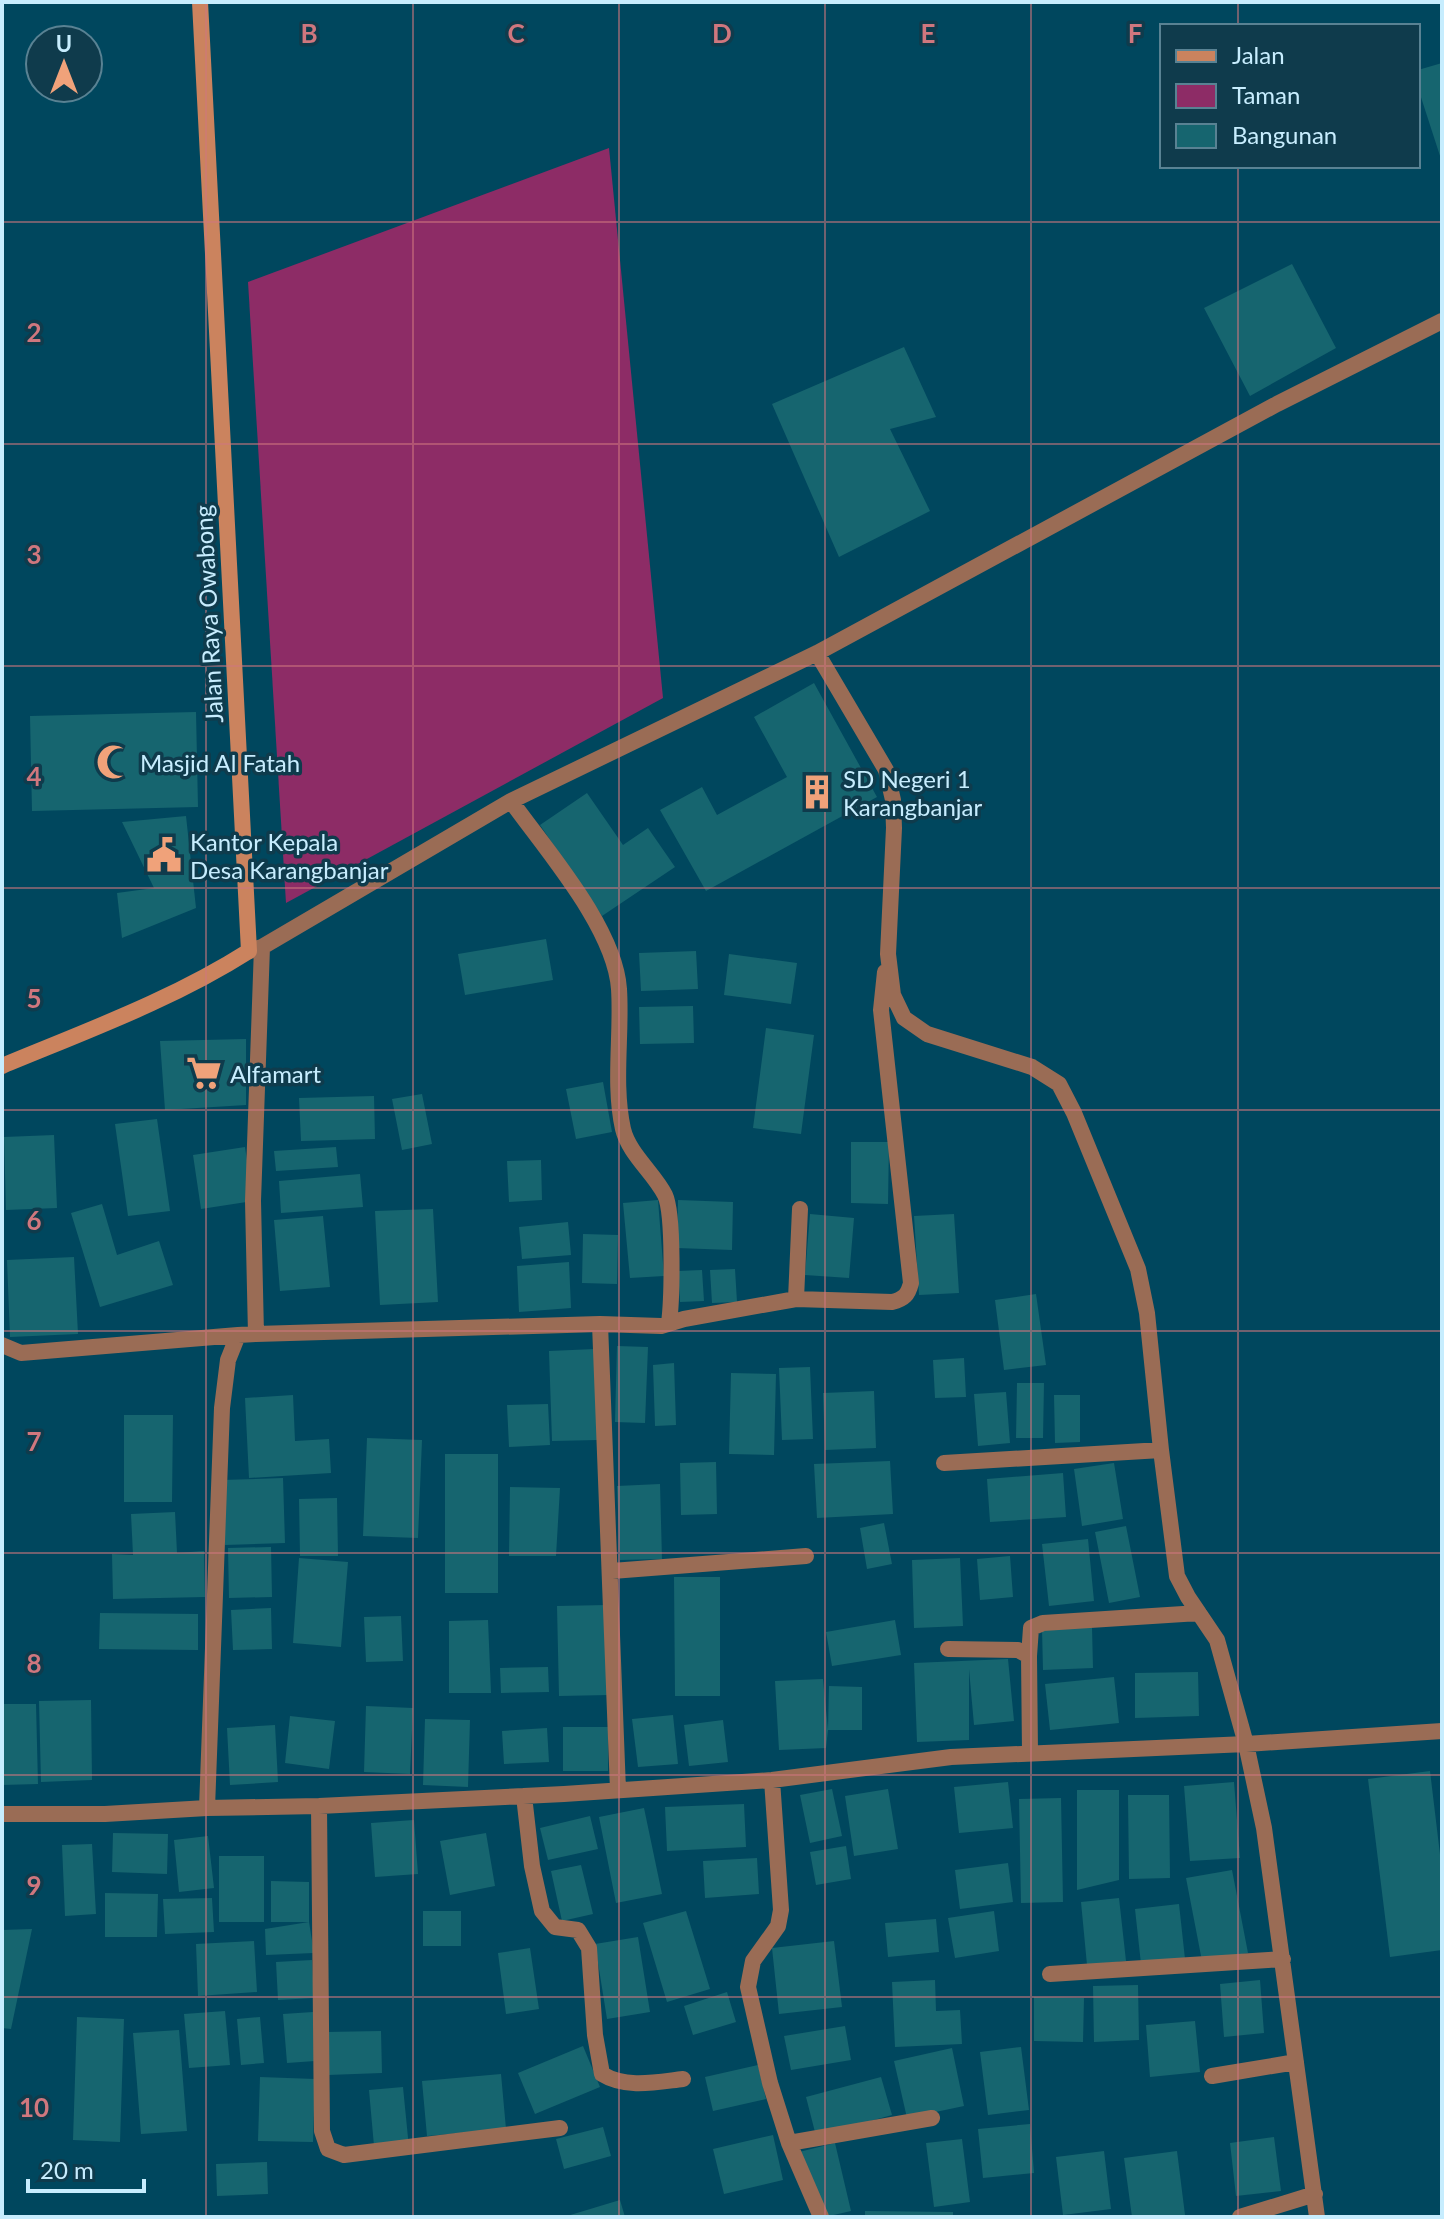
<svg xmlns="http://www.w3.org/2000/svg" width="1444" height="2219" viewBox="0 0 1444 2219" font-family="Lato,sans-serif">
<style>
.green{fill:#8d2c66}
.building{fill:#16656f}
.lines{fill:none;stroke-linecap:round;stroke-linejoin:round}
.street{stroke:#9a6c55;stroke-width:16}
.secondary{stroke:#cb835e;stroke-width:16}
.grid{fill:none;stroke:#d0777e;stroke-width:2;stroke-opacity:0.55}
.labels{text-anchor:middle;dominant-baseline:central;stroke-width:7;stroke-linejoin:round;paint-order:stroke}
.street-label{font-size:24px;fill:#c7edfe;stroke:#0f3b4c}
.poi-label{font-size:24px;fill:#c7edfe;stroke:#0f3b4c;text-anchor:start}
.grid-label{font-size:26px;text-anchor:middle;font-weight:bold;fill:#d0777e;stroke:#0f3b4c;stroke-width:7;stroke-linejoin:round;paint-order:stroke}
</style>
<rect width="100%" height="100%" fill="#00475e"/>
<path class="green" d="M609 148 663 698 286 903 248 282Z"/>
<path class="building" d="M1442 63V159H1441L1418 88V70Z
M1292 264 1336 348 1250 396 1204 308Z
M904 347 936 417 890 429 930 511 839 557 772 404Z
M814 683 877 797 706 891 660 810 702 787 717 815 787 777 754 717Z
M196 712 198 807 32 811 30 716Z
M587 793 623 845 648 828 675 867 602 916 540 825Z
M186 816 196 908 122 938 117 893 154 888 122 822Z
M546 939 553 980 465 995 458 954Z
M696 951 698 989 641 991 639 953Z
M729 954 797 963 791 1004 724 995Z
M693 1006 694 1043 640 1044 639 1007Z
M766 1028 814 1035 801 1134 753 1128Z
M246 1039V1105L165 1110 160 1041Z
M603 1082 612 1132 576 1139 566 1089Z
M422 1094 432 1144 402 1150 392 1099Z
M374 1096 375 1139 301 1141 299 1098Z
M157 1119 170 1211 128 1216 115 1124Z
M54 1135 57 1208 6 1210 4 1137Z
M851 1142H889L888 1204 851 1203Z
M245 1147 253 1201 201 1209 193 1155Z
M336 1147 338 1167 276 1171 274 1151Z
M541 1160 542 1200 509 1202 507 1161Z
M360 1174 363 1207 281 1213 279 1181Z
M658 1200 664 1276 630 1278 623 1203Z
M678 1200 733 1202 732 1250 677 1248Z
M102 1204 117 1255 159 1241 173 1285 100 1307 71 1213Z
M433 1209 438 1302 380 1305 375 1211Z
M810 1214 854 1218 849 1278 805 1275Z
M954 1214 959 1293 919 1295 914 1216Z
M323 1216 330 1287 280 1291 274 1220Z
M568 1222 571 1255 522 1259 519 1227Z
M583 1234 618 1235 617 1284 582 1283Z
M74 1257 78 1334 10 1337 7 1260Z
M569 1262 571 1308 519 1312 517 1266Z
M735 1269 737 1302 712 1303 710 1270Z
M702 1270 704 1301 680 1302 678 1271Z
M1036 1294 1046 1365 1004 1370 995 1300Z
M617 1346 648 1347 645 1423 615 1422Z
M595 1349 598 1440 552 1441 549 1351Z
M964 1358 966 1397 935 1398 933 1360Z
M674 1363 676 1425 655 1426 653 1365Z
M810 1367 813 1439 782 1440 779 1368Z
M731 1373 776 1374 774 1455 729 1454Z
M1017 1383H1044L1043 1438H1016Z
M874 1391 876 1448 825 1450 823 1393Z
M1006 1392 1010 1443 978 1446 974 1394Z
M293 1395 295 1441 329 1439 331 1473 249 1478 245 1398Z
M1054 1395H1080V1442L1055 1443Z
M548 1404 550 1445 509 1447 507 1405Z
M124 1415H173L172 1502H124Z
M367 1438 422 1440 418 1538 363 1536Z
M445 1454H498V1593H445Z
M890 1461 893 1514 817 1518 814 1464Z
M716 1462 717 1514 681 1515 680 1463Z
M1114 1463 1123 1519 1082 1526 1074 1469Z
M1063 1473 1066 1517 990 1522 987 1479Z
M283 1478 285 1543 225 1545 222 1480Z
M660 1484 662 1559 620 1560 617 1486Z
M510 1487 560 1488 556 1556H509Z
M337 1498 338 1556H300L299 1499Z
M175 1512 177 1553 204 1551 205 1597 113 1599 112 1554 133 1555 131 1514Z
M884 1523 892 1564 867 1569 860 1528Z
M1126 1526 1140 1597 1109 1603 1095 1532Z
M1088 1539 1094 1601 1049 1606 1042 1544Z
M271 1547 272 1597 229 1598 228 1548Z
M1010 1556 1013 1597 980 1600 977 1559Z
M299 1558 348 1562 341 1647 293 1643Z
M960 1558 963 1626 914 1628 912 1560Z
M674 1577H720V1696H675Z
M607 1605 609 1695 559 1696 557 1606Z
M271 1608 272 1649 233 1650 231 1610Z
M100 1613 198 1614V1650L99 1649Z
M401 1616 403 1661 366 1662 364 1617Z
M488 1620 491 1693H449V1621Z
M895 1620 901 1655 832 1666 826 1632Z
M1092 1627 1093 1668 1043 1670 1042 1629Z
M1008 1659 1014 1721 974 1725 969 1669V1740L917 1742 914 1663Z
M548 1667 549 1692 501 1693 500 1668Z
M1198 1672 1199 1716 1135 1718V1673Z
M1114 1677 1119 1723 1050 1730 1045 1684Z
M823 1679 828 1730 826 1748 779 1750 775 1681Z
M829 1686 862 1687V1730H828Z
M91 1700 92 1780 41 1782 39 1701Z
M2 1704H36L38 1784 2 1785Z
M366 1706 413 1708 410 1774 364 1772Z
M673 1715 678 1764 638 1767 632 1719Z
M290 1716 335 1721 329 1769 285 1763Z
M425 1719 470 1720 468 1787 423 1785Z
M723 1720 728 1762 689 1766 684 1725Z
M275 1725 278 1782 230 1785 227 1728Z
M563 1727H608V1771H563Z
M547 1728 549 1762 504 1764 502 1731Z
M1430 1771 1442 1871V1950L1390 1957 1368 1779Z
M1008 1782 1013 1828 959 1833 954 1787Z
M1234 1782 1240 1858 1190 1861 1184 1786Z
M832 1789 842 1836 810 1843 800 1795Z
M888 1789 898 1849 854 1856 845 1796Z
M1077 1790H1119V1880L1077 1890Z
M1128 1795H1169L1170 1878 1129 1879Z
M1061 1798 1063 1902 1021 1903 1019 1799Z
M744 1804 746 1847 667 1851 665 1807Z
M644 1808 662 1894 616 1903 599 1817Z
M590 1816 598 1849 548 1860 540 1828Z
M414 1820 418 1874 375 1877 371 1823Z
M113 1833 168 1834 167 1874 112 1872Z
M486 1833 495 1886 450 1895 440 1841Z
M208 1836 214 1888 179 1892 174 1840Z
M92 1844 96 1914 65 1916 62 1845Z
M846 1846 851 1879 816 1885 810 1852Z
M219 1856H264V1922H219Z
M757 1858 759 1894 705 1898 703 1861Z
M1008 1863 1013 1902 960 1909 955 1870Z
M581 1865 593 1914 562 1921 551 1871Z
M1232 1870 1248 1953 1202 1961 1186 1878Z
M271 1881 309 1882V1922H271Z
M105 1893 158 1894 157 1937H105Z
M212 1898 214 1932 165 1934 163 1899Z
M1119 1898 1126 1961 1087 1965 1081 1902Z
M1179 1904 1185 1959 1141 1964 1135 1909Z
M423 1911H461V1946H423Z
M686 1911 710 1989 667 2002 643 1923Z
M994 1911 999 1951 955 1958 948 1918Z
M936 1919 939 1952 888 1957 885 1923Z
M309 1922 314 1953 266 1955 265 1929Z
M32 1929 11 2029 2 2028V1930Z
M638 1937 650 2012 607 2019 595 1944Z
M254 1941 257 1992 198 1996 196 1944Z
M834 1941 842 2007 779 2014 772 1948Z
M530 1948 539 2009 506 2014 498 1953Z
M312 1960 314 1998 278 2000 276 1962Z
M935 1980 936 2011 960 2010 962 2044 895 2047 892 1982Z
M1260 1980 1264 2033 1224 2037 1220 1984Z
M1138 1985 1139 2040 1094 2042 1093 1986Z
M727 1992 736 2022 693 2035 684 2006Z
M1034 1997 1084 1998 1083 2042 1034 2041Z
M225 2011 230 2065 189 2068 184 2014Z
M313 2012 315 2061 287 2063 283 2014Z
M77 2017 124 2019 120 2142 73 2140Z
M260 2017 264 2063 241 2065 237 2019Z
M1195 2021 1200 2072 1150 2077 1146 2025Z
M845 2026 851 2060 791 2070 784 2036Z
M179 2030 187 2131 141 2134 133 2033Z
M381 2031 382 2073 328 2075 327 2032Z
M583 2046 600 2087 535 2114 518 2073Z
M1021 2047 1029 2110 988 2115 980 2052Z
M952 2048 964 2106 907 2118 894 2061Z
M758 2065 766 2099 713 2111 705 2077Z
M501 2074 506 2129 427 2136 422 2081Z
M260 2077 315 2079 313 2142 258 2141Z
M881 2077 892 2115 816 2136 806 2097Z
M403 2087 409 2148 374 2146 369 2090Z
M1030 2124 1034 2173 983 2178 978 2129Z
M603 2127 611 2156 564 2169 556 2139Z
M773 2135 783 2180 724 2194 713 2149Z
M1274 2137 1281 2191 1236 2196 1230 2143Z
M962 2139 970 2202 934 2207 926 2143Z
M835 2143 851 2211 825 2217 799 2152Z
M1104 2151 1111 2209 1063 2215 1056 2157Z
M1177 2151 1185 2215 1132 2217 1124 2158Z
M267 2162 268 2194 217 2196 216 2164Z
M620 2200 625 2217H567V2216Z
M865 2211 953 2212V2217H865Z"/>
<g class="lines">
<path class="street" d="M817 653 886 770 893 800 894 828 888 954 893 995 904 1018 927 1034 1032 1067 1059 1084 1074 1113 1138 1269 1147 1313 1161 1450 1177 1576 1188 1597 1217 1640 1246 1744 1264 1828 1317 2217
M511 801C546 850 615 928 619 989 622 1034 613 1084 623 1129 629 1154 654 1173 665 1195 674 1214 672 1300 669 1323
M249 951 262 947 511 801 817 653 1277 404 1442 321
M796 1299 800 1209
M600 1324 661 1326 684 1319 796 1299 892 1302C904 1299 908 1295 911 1283L881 1010 885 972
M256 1334 600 1324 618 1790
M2 1345 21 1353 238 1335
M944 1463 1161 1450
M612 1571 806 1556
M948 1649 1018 1650 1029 1656 1030 1753
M1029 1656 1031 1628 1043 1623 1199 1613
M772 1780 781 1910 778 1926 753 1961 748 1987 770 2083 789 2143 821 2217
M524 1796 532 1866 542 1911 555 1927 578 1930 589 1948 595 2035 602 2074C626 2089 657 2082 683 2079
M319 1806 322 2131 328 2149 344 2155 560 2128
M207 1808 222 1408 228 1360 238 1335 256 1334 253 1201 262 947
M2 1814H105L207 1808 319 1806 564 1794 772 1780 951 1757 1246 1744 1442 1731
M1050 1974 1283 1959
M1212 2076 1296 2062
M789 2143 932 2118
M1240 2217 1315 2194"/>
<path class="secondary" d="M2 1066C86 1031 172 1000 249 951L200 2"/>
</g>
<path class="grid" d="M206 2V2217M413 2V2217M619 2V2217M825 2V2217M1031 2V2217M1238 2V26M1238 166V2217M2 222H1442M2 444H1442M2 666H1442M2 888H1442M2 1110H1442M2 1331H1442M2 1553H1442M2 1775H1442M2 1997H1442"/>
<defs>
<g id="mosque-bare" transform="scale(2.76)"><path d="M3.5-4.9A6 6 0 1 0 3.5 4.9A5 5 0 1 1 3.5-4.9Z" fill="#f0a27a" stroke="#0f3b4c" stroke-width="2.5" paint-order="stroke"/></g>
<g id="building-bare" transform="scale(2.76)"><path d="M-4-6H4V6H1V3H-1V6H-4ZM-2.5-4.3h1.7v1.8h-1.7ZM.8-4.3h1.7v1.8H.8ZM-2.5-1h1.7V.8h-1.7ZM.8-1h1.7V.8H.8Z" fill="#f0a27a" stroke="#0f3b4c" stroke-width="2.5" paint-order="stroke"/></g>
<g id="civic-bare" transform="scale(2.76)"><path d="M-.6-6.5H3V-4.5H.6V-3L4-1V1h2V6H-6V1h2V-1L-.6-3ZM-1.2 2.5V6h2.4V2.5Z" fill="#f0a27a" stroke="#0f3b4c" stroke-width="2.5" paint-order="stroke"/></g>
<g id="supermarket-bare" transform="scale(2.76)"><path d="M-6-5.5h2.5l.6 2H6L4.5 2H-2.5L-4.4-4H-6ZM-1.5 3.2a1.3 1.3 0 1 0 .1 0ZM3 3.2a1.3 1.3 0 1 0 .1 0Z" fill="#f0a27a" stroke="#0f3b4c" stroke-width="2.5" paint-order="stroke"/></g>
</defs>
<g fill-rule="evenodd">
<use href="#mosque-bare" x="114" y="762"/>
<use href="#building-bare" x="817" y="792"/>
<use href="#civic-bare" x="164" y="855"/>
<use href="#supermarket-bare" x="204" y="1073"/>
</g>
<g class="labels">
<g class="street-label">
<text transform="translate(208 614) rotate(-93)">Jalan Raya Owabong</text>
</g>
<g class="poi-label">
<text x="140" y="762">Masjid Al Fatah</text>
<text x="843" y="778">SD Negeri 1<tspan x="843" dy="28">Karangbanjar</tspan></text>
<text x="190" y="841">Kantor Kepala<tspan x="190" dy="28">Desa Karangbanjar</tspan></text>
<text x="230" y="1073">Alfamart</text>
</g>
</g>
<g class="grid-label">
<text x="309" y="43">B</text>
<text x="516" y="43">C</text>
<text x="722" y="43">D</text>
<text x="928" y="43">E</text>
<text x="1135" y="43">F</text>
<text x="34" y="342">2</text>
<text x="34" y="564">3</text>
<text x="34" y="786">4</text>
<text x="34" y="1008">5</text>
<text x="34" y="1230">6</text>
<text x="34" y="1451">7</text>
<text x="34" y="1673">8</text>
<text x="34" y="1895">9</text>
<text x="34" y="2117">10</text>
</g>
<rect width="1444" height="2219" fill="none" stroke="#c7edfe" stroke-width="8"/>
<rect x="1160" y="24" width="260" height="144" fill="#0f3b4c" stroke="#598293" stroke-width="2"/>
<rect x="1176" y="50" width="40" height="12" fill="#cb835e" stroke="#598293" stroke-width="2"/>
<text x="1232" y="64" font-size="24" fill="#c7edfe">Jalan</text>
<rect x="1176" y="84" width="40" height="24" fill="#8d2c66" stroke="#598293" stroke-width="2"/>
<text x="1232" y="104" font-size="24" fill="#c7edfe">Taman</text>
<rect x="1176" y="124" width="40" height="24" fill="#16656f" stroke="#598293" stroke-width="2"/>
<text x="1232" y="144" font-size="24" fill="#c7edfe">Bangunan</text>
<g transform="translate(64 64)"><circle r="38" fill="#0f3b4c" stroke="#598293" stroke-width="2"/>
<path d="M0-6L14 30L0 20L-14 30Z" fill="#f0a27a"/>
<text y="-12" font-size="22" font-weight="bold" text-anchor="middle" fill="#c7edfe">U</text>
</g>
<path d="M28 2179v12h116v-12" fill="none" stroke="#c7edfe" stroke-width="4"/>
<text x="40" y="2179" font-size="24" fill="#c7edfe" stroke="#0f3b4c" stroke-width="6" paint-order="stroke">20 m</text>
</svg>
